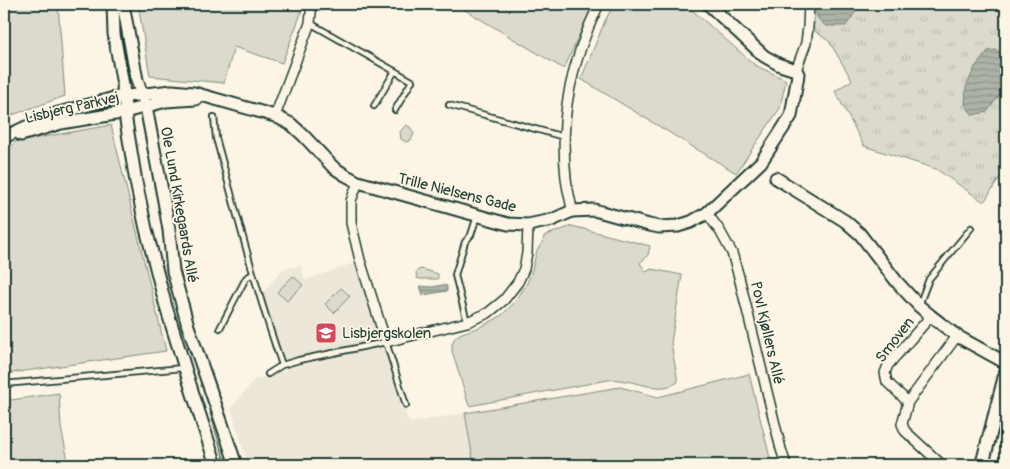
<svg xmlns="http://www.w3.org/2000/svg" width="1010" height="469" viewBox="0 0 1010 469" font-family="Pangolin,sans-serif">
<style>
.built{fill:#ece7d8}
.grass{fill:#dcdacc;stroke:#7e8c80}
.park{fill:url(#park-tufts);stroke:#7e8c80}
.water{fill:url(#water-rules);stroke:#758479}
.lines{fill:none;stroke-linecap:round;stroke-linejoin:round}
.service-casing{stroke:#1f3d34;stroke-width:8}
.minor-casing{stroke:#1f3d34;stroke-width:12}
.tertiary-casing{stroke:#1f3d34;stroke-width:15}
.secondary-casing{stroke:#1f3d34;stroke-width:16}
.service{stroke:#fcf5e5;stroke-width:4.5}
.minor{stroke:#fcf5e5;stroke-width:9}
.tertiary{stroke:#fcf5e5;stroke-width:11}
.secondary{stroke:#fcf5e5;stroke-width:12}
.tram{stroke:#1f3d34;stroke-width:1}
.labels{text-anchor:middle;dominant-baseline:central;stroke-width:4;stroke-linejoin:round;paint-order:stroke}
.street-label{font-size:15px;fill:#1f3d34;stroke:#fcf5e5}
.poi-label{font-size:15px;fill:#1f3d34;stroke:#fcf5e5;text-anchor:start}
</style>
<defs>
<pattern id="park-tufts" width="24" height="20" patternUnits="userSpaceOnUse" patternTransform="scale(1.25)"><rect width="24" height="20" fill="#dcdacc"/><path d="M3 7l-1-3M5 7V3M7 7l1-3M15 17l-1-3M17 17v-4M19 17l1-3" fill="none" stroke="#bcbcb0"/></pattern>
<pattern id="water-rules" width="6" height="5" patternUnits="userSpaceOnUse" patternTransform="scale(1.25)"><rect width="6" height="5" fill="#aeb3a7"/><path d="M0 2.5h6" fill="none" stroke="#8d9389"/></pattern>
</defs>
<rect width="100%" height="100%" fill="#fcf5e5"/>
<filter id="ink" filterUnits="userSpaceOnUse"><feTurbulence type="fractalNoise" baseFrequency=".02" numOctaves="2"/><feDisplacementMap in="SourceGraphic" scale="10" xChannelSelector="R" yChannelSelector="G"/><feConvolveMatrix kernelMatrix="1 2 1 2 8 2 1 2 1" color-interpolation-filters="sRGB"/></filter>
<g filter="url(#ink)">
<path class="built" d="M354 263 409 423 465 413 474 465H248L231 408 254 380 286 370 261 295 283 269 301 266 305 280Z"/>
<path class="grass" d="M4 4H58L65 96 4 118Z
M138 4H302V11L282 63 234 47 224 83 150 76Z
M455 4H593L564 69Z
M614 4H685L755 65 786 80 780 108 736 173 581 79 605 21Z
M111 125 166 351 4 374V155L15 142Z
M572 226 650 246 648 255 640 263 646 272 651 269 682 275 671 343 678 382C658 396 631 377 608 380L469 406 452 351V345L454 339 458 335 462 333 480 327 494 320 502 315 515 302 526 285 531 274 537 250 543 242 544 236Z
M293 276 303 285 287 301 277 292Z
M341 288 350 296 334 313 325 304Z
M749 374 770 458 744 465H474L465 413 620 387 658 397Z
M59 393 61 428 69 465H4V401Z"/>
<path class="park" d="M812 4H1006V178L1001 176 984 202 936 169 864 146 835 91 852 80 829 41 813 30 812 25Z
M406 125 410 127 414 134 411 140 406 142 401 139 400 132 404 127Z
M422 269 438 274V279H420L417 278 416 273 418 270Z"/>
<path class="water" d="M816 4H860L858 8 846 26H826C817 19 815 16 816 4Z
M996 50 1006 55V70L1001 93 987 112 973 115 965 105 966 87 975 67 988 51Z
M442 285 447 286V291L423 295 420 286 433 287Z"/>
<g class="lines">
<g class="service-casing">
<path id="service" d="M310 23 412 81 395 110
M449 105 564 137
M374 106 395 71
M214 117 216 138C237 214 256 291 282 365
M919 305 929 279 971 228
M467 322 455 275 465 242 471 235 477 216
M220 328 246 278 253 274
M268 374 282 365 299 360 386 342 406 405
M4 384 183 368
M985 461 1004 465"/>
</g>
<g class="minor-casing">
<path id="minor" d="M796 70 806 43 808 27 809 4
M275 116 310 23 311 13V4
M358 182 351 201V223L360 260 386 342 467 322 488 313 504 300 518 282 524 269 527 253 528 225
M572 211C571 200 567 189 566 178 559 115 572 60 599 4
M707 213 720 231 732 253 739 277 781 449 786 465
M908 402 887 382 885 373 888 365 931 316
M942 465 905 431 902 424 908 402 957 336"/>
</g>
<g class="tertiary-casing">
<path id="tertiary" d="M113 4 114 34 123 85 126 121 136 182 146 229 166 307 193 394 216 465
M123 4 137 80 146 107 164 201 169 230 173 271 188 326 216 406 236 465
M21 135 61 123 121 113 166 101 196 99
M4 137 55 114 118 97 172 91 194 93 275 116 291 124 304 136 333 167 345 175 358 182 508 224 528 225 552 220 572 211 594 210 649 225 659 227 678 226 691 222 707 213 761 162 791 116 797 81 798 74 796 70 780 65 764 56 708 4
M776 178 845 221 860 234 897 282 919 306 931 316 957 336 1006 363"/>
</g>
<g class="secondary-casing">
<path id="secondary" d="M982 465 1006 372"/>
</g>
<use href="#service" class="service"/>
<use href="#minor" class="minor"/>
<use href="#tertiary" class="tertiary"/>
<use href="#secondary" class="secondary"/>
<path class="tram" d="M210 413 226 465"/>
</g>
</g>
<defs>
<g id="school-square" transform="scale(1.125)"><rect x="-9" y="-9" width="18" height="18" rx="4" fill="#d1495b" stroke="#fcf5e5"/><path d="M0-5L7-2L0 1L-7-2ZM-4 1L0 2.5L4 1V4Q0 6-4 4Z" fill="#fff"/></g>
</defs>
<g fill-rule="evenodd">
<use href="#school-square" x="326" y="333"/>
</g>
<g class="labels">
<g class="street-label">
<text transform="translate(72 108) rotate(-13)">Lisbjerg Parkvej</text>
<text transform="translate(457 193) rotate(14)">Trille Nielsens Gade</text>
<text transform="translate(179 205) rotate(80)">Ole Lund Kirkegaards Allé</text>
<text transform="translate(767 333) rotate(77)">Povl Kjøllers Allé</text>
<text transform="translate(895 340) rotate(-52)">Smoven</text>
</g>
<g class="poi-label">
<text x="342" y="333">Lisbjergskolen</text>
</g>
</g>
<rect width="1010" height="469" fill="none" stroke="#fcf5e5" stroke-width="20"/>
<rect x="10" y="10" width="990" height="449" fill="none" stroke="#1f3d34" stroke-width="2" filter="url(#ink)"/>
</svg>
